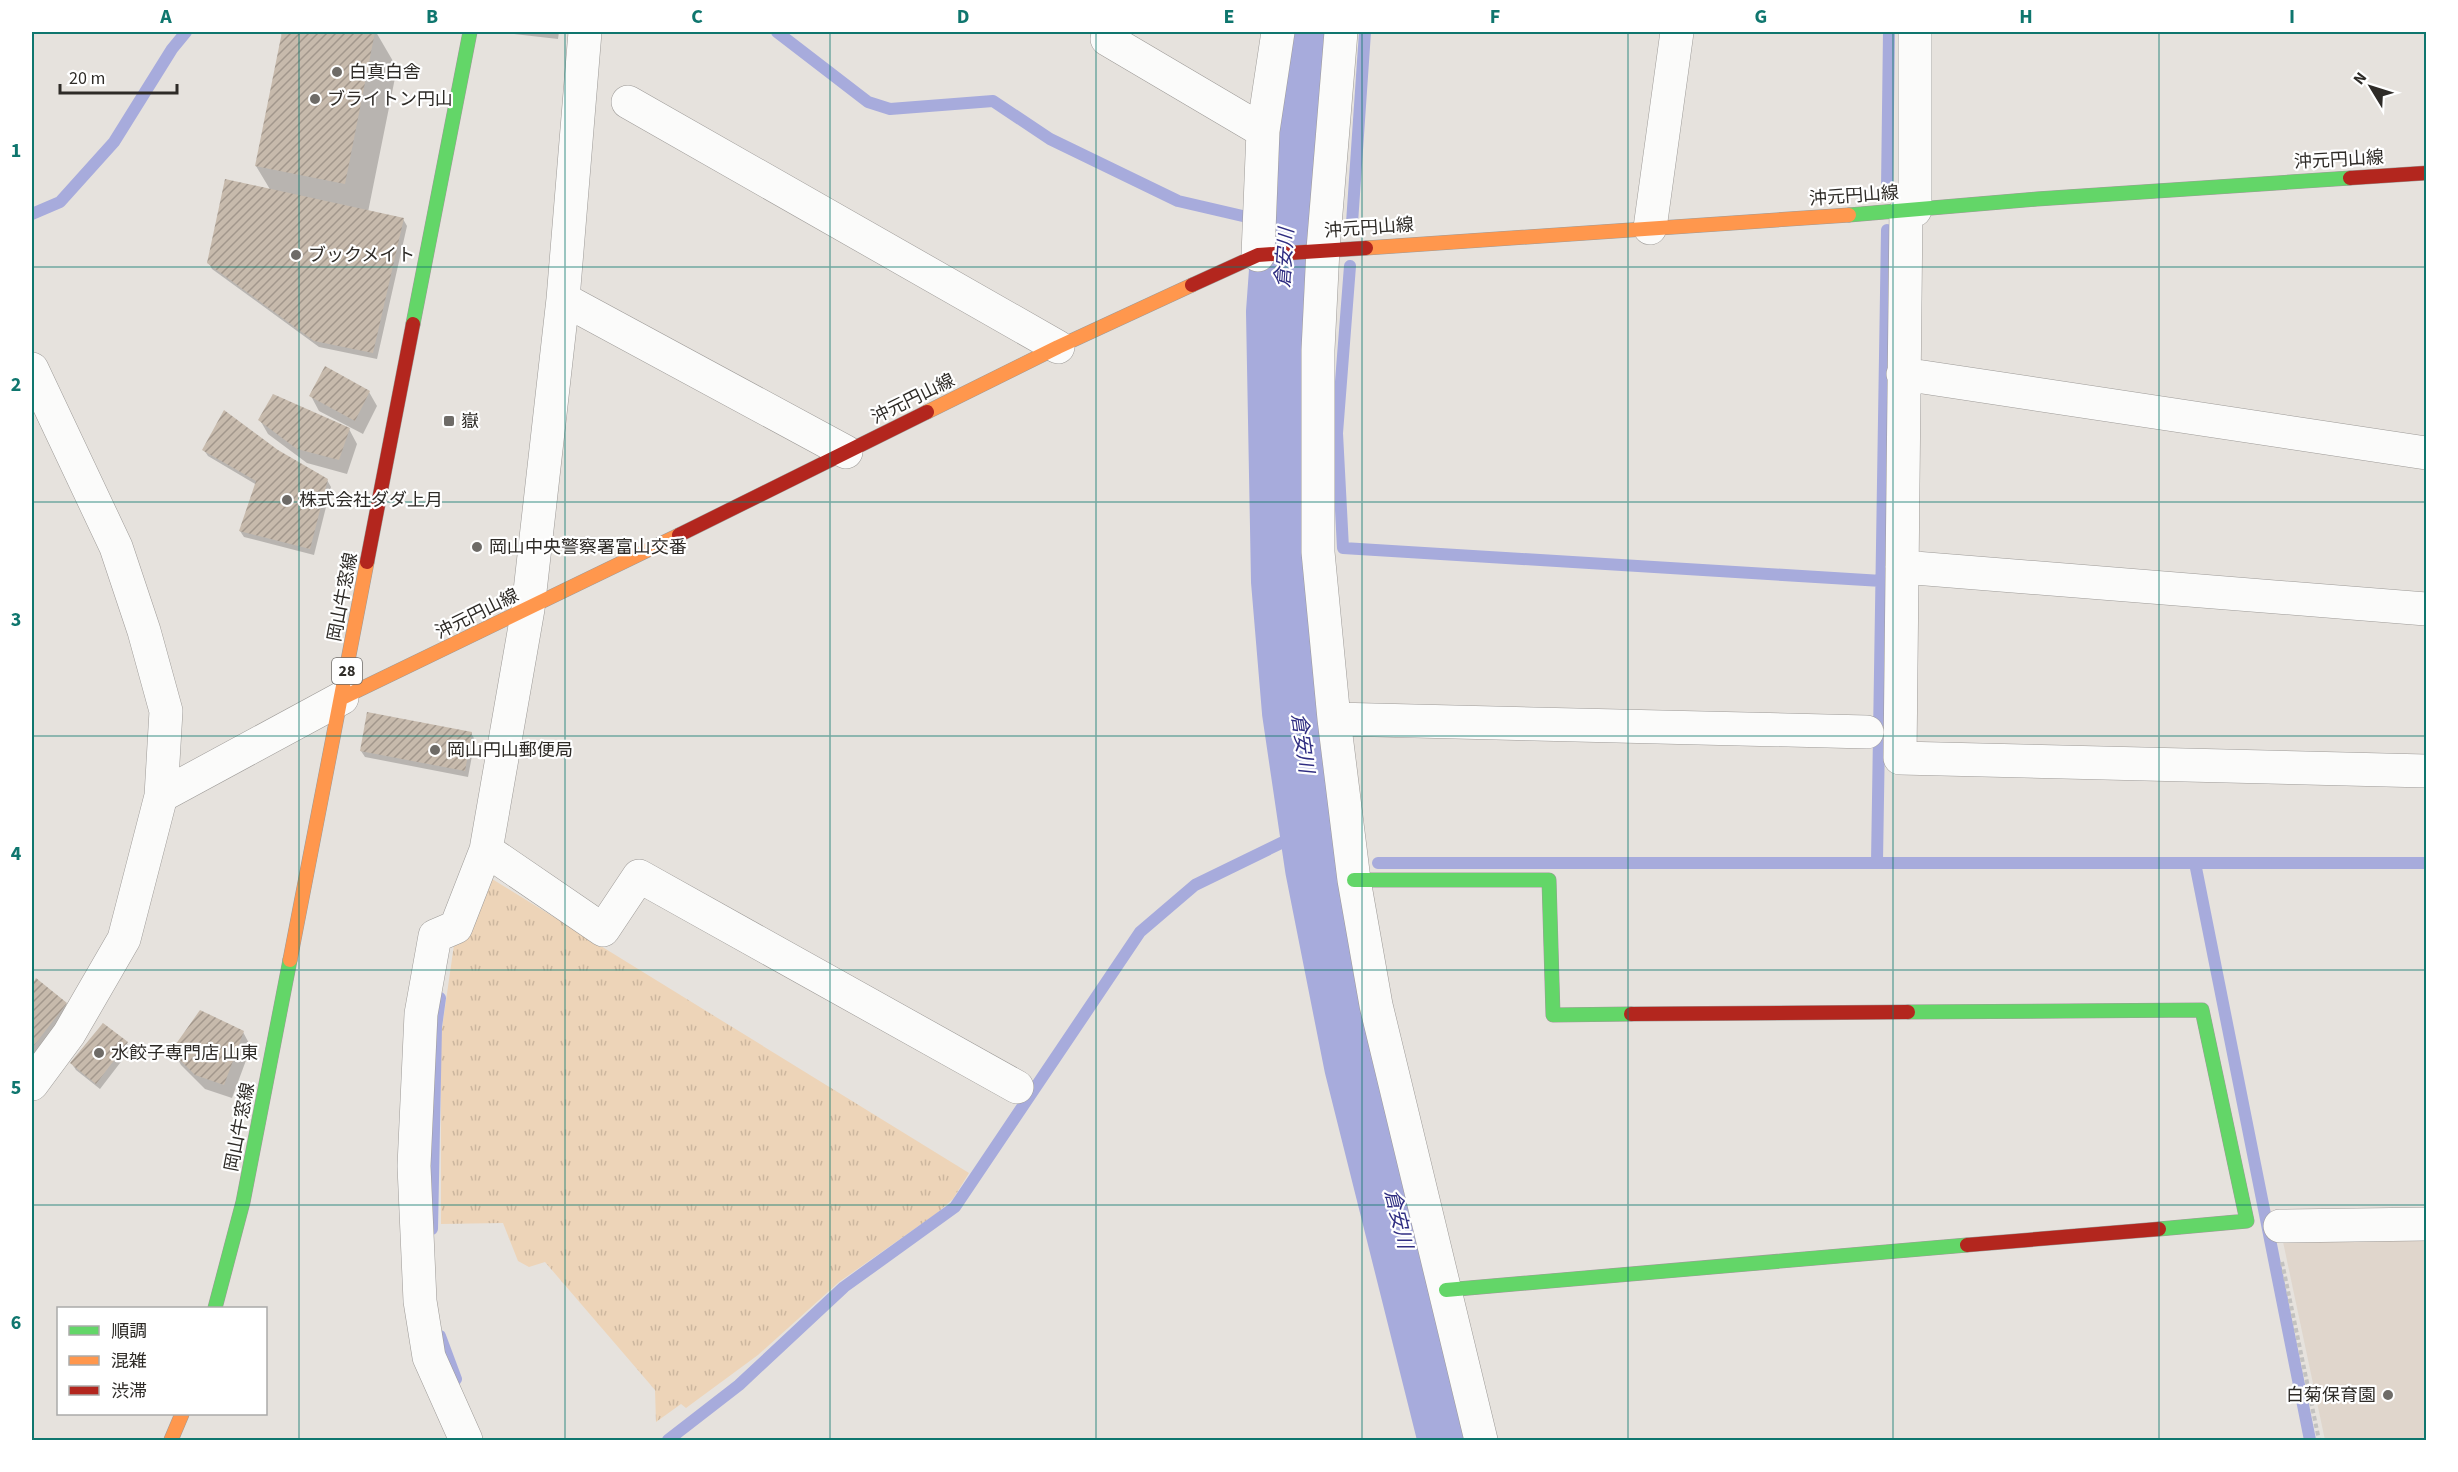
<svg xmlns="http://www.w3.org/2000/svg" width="2458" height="1472" viewBox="0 0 2458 1472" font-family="'Source Sans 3','Noto Sans JP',sans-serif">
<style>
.built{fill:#e0d6cc}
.grass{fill:url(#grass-tufts)}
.shadow{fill:#0003}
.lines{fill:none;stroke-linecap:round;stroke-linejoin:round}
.stream{stroke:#a7abdc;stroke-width:12}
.river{stroke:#a7abdc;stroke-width:70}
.building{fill:url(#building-hatch)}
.street-casing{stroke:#9d9a97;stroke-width:34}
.fast-casing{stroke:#9d9a97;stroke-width:15}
.slow-casing{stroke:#9d9a97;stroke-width:15}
.jam-casing{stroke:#9d9a97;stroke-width:15}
.path{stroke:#c3c2c0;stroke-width:4;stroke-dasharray:4.5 3;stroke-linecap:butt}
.street{stroke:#fbfbfa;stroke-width:33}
.fast{stroke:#63d668;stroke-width:14}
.slow{stroke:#ff974d;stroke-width:14}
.jam{stroke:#b3261e;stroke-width:14}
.grid{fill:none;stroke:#0f766e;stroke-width:1.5;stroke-opacity:0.55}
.poi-dot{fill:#6e6b67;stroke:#fff;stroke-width:2}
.labels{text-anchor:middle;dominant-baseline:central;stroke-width:4.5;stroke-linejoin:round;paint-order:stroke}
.shield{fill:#fff;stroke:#6d6b68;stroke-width:1.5}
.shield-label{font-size:16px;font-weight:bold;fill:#2e2b27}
.poi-label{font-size:18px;fill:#2e2b27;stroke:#fff;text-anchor:start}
.street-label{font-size:18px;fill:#2e2b27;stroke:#fff}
.water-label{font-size:20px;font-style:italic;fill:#302e82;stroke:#fff}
.neatline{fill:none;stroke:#0f766e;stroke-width:2}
.grid-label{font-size:20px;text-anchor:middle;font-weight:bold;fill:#0f766e}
</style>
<defs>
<pattern id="grass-tufts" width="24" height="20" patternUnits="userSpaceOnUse" patternTransform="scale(1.5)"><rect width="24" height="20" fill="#edd4b8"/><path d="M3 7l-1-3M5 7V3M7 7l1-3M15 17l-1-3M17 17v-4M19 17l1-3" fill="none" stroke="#ccb69e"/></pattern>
<pattern id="building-hatch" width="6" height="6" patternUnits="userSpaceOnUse" patternTransform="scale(1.5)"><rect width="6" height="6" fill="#c7baac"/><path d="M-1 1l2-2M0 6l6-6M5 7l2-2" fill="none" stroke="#a2978c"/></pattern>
</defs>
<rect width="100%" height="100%" fill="#e6e2dd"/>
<path class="built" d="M2426 1232V1440H2325L2282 1237Z"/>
<path class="grass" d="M484 874 969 1173 953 1199 937 1213 839 1282 758 1355 686 1408 681 1404 656 1422 655 1390 545 1262 529 1267 518 1261 503 1223 441 1224V1035L454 945Z"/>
<path class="shadow" d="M283 32H376L397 68 368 212 403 219 407 226 377 359 319 347 212 269 208 262 271 191 256 166Z
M513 32H559L558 39 514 34Z
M369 392 377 406 363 434 319 411 311 396Z
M260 420 349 429 357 444 347 474 307 463 268 434Z
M204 450 277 451 327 480 331 487 314 555 244 537 240 531 257 485 208 456Z
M471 733 475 740 468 777 365 757 361 751Z
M37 981 66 1004 74 1018 32 1063V987Z
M243 1032 251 1047 232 1098 205 1089 181 1065 173 1051Z
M127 1043 130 1050 100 1089 76 1070 72 1064Z"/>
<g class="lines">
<path class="stream" d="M777 32 868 102 890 109 993 101 1050 139 1178 201 1247 217
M1887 188 1889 32
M32 214 60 202 114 142 172 49 186 32
M1277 217 1288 216
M1352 223 1365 32
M1350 266 1337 433 1343 548 1882 581
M1877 862 1887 230
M1378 863H2426
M2195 863 2310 1440
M1320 868 1336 863
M432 1229 436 1027 440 998
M440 1336 456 1379
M668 1440 739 1385 844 1287 955 1207 1140 932 1195 885 1314 827"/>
<path class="river" d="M1312 32 1288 216 1281 312 1286 581 1297 712 1320 868 1359 1065 1453 1440"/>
</g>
<path class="building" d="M282 32H375L345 184 255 166Z
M225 179 404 218 373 353 314 341 207 263Z
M325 366 370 391 355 421 309 396Z
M273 394 350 428 339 460 297 449 258 420Z
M224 410 278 450 328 479 310 549 239 531 256 481 202 450Z
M367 712 472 732 465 771 360 751Z
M36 978 67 1003 32 1048V985Z
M200 1010 244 1031 224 1085 195 1075 171 1051Z
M103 1023 128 1042 96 1084 70 1063Z"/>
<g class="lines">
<g class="street-casing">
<path id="street" d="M1111 32 1107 39 1263 131 1258 255
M1341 32 1323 249 1318 350V552L1334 719 1354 880 1376 1005 1481 1440
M1915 32V210
M628 102 1058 347
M1263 131 1278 32
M1906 211 1900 758 2426 771
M1650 228 1677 32
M563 299 846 452
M32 369 116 547 144 631 166 711 161 796 124 939 69 1034 32 1084
M1903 374 2426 453
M1902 567 2426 609
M1334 719 1867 732
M161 796 342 698
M486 850 603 930 639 876 1017 1087
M2280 1226 2426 1224
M466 1440 429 1357 420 1301 414 1166 421 1014 435 936 456 927 486 850 528 609 563 299 585 32"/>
</g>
<g class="fast-casing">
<path id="fast" d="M1849 215 2037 199 2350 178
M413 324 470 32
M1354 880H1549L1553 1015 1631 1014
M1908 1012 2202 1010 2247 1221 2159 1229
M1446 1290 1967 1245
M215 1308 243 1202 290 960"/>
</g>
<g class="slow-casing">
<path id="slow" d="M1366 248 1849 215
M927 412 1058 347 1192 285
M342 698 679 535
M290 960 367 562
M171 1440 182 1414"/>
</g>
<g class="jam-casing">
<path id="jam" d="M2350 178 2426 173
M1192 285 1258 255 1366 248
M679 535 927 412
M367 562 413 324
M1631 1014 1908 1012
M1967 1245 2159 1229"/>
</g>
<path class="path" d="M2282 1262 2319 1440"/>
<use href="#street" class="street"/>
<use href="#fast" class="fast"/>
<use href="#slow" class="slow"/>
<use href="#jam" class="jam"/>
</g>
<path class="grid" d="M299 32V1440M565 32V1440M830 32V1440M1096 32V1440M1362 32V1440M1628 32V1440M1893 32V1440M2159 32V1440M32 267H2426M32 502H2426M32 736H2426M32 970H2426M32 1205H2426"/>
<g class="poi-dot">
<circle cx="337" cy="72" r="6"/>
<circle cx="315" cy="99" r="6"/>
<circle cx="296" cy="255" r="6"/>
<rect x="443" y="415" width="12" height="12" rx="3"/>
<circle cx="287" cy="500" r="6"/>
<circle cx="477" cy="547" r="6"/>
<circle cx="435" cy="750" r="6"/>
<circle cx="99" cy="1053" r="6"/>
<circle cx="2388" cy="1395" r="6"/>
</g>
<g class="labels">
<rect class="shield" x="332" y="658" width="30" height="26" rx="4.5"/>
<g class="shield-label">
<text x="347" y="671">28</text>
</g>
<g class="poi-label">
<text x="349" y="72">白真白舎</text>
<text x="327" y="99">ブライトン円山</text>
<text x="308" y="255">ブックメイト</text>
<text x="461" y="421">嶽</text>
<text x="299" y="500">株式会社ダダ上月</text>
<text x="489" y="547">岡山中央警察署富山交番</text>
<text x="447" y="750">岡山円山郵便局</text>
<text x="111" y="1053">水餃子専門店 山東</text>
<text x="2376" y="1395" text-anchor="end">白菊保育園</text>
</g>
<g class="street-label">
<text transform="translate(2339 160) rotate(-3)">沖元円山線</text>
<text transform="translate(1854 196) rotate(-4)">沖元円山線</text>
<text transform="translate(1369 228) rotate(-4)">沖元円山線</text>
<text transform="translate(913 399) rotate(-26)">沖元円山線</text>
<text transform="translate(343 597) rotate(-79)">岡山牛窓線</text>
<text transform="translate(477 614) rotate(-26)">沖元円山線</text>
<text transform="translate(240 1127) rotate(-79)">岡山牛窓線</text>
</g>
<g class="water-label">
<text transform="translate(1285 258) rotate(-86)">倉安川</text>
<text transform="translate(1302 743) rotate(82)">倉安川</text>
<text transform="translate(1398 1219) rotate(76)">倉安川</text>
</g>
</g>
<rect width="2458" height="1472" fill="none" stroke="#ffffff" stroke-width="66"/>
<rect x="57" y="1307" width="210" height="108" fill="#ffffff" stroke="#abaaa9" stroke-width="1.5"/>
<rect x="69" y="1326" width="30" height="9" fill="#63d668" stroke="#abaaa9" stroke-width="1.5"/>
<text x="111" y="1337" font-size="18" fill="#2e2b27">順調</text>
<rect x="69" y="1356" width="30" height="9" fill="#ff974d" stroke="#abaaa9" stroke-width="1.5"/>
<text x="111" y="1367" font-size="18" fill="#2e2b27">混雑</text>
<rect x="69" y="1386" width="30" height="9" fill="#b3261e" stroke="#abaaa9" stroke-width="1.5"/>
<text x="111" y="1397" font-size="18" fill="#2e2b27">渋滞</text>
<g transform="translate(2371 87) rotate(308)" stroke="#ffffff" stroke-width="4.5" paint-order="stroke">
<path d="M0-4.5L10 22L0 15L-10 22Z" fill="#2e2b27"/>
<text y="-9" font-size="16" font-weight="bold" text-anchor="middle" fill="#2e2b27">N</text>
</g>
<path d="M60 84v9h117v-9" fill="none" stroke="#2e2b27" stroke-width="3"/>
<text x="69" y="84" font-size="18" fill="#2e2b27" stroke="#ffffff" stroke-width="4.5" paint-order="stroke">20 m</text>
<rect x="33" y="33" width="2392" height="1406" class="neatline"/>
<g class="grid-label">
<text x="166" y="23">A</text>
<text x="432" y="23">B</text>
<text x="697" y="23">C</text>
<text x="963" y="23">D</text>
<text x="1229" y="23">E</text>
<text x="1495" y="23">F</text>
<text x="1761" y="23">G</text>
<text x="2026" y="23">H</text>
<text x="2292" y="23">I</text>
<text x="16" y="157">1</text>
<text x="16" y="391">2</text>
<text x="16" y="626">3</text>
<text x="16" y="860">4</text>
<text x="16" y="1094">5</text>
<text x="16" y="1329">6</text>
</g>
</svg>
